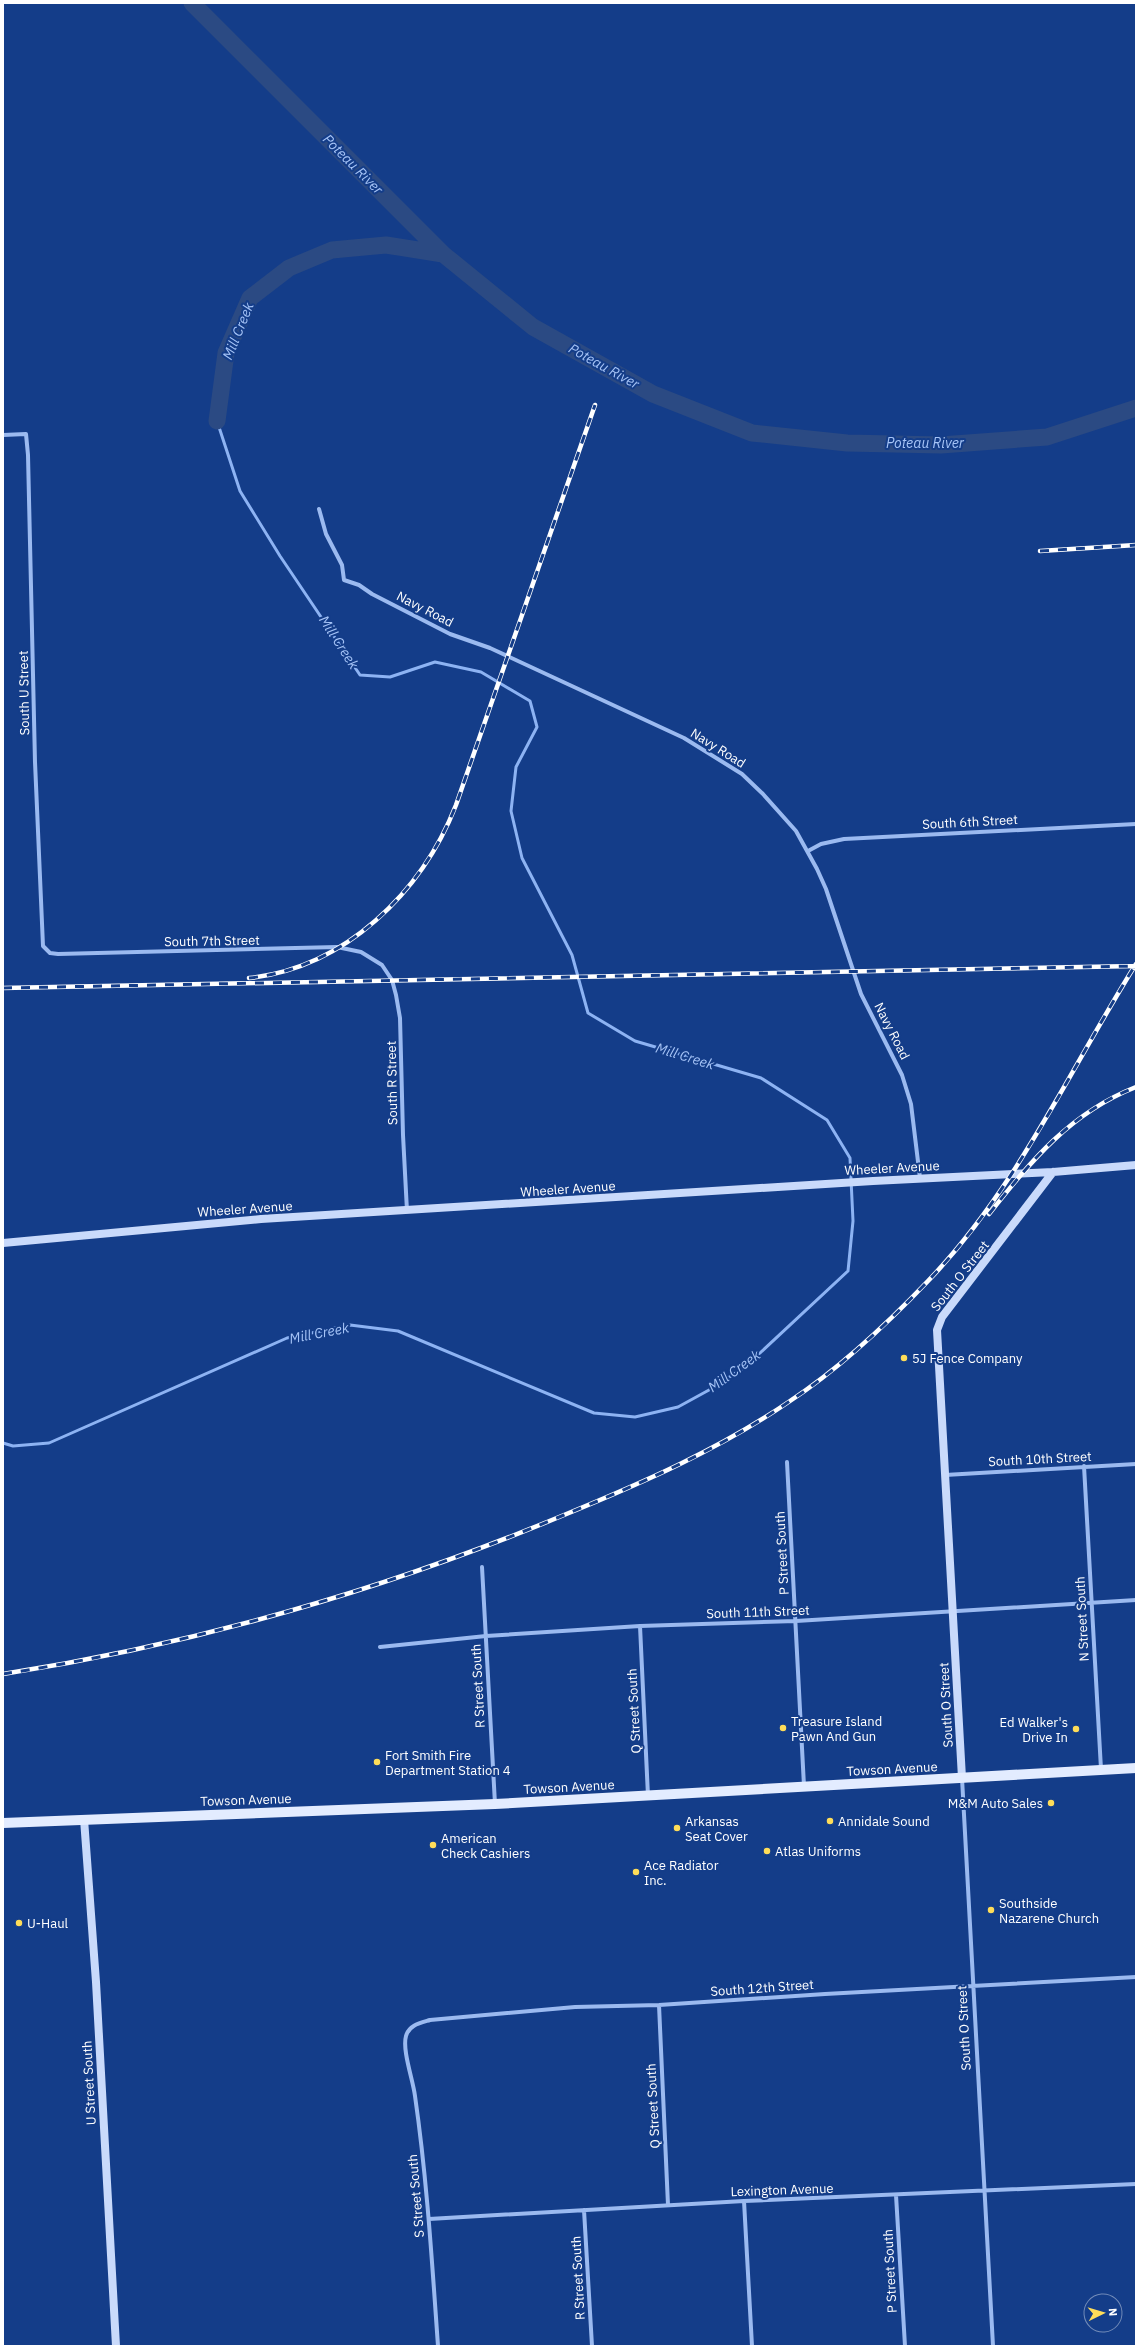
<svg xmlns="http://www.w3.org/2000/svg" width="1139" height="2349" viewBox="0 0 1139 2349" font-family="'IBM Plex Sans',sans-serif">
<style>
.lines{fill:none;stroke-linecap:round;stroke-linejoin:round}
.stream{stroke:#8db3f3;stroke-width:3}
.river{stroke:#2b4a83;stroke-width:17}
.street{stroke:#9bbaf0;stroke-width:4}
.secondary{stroke:#c9dafb;stroke-width:8}
.primary{stroke:#e3ecff;stroke-width:10}
.rail-casing{stroke:#fff;stroke-width:4.5}
.rail{stroke:#143d89;stroke-width:3;stroke-dasharray:9;stroke-linecap:butt}
.poi-dot{fill:#ffdd59;stroke:#143d89;stroke-width:1.5}
.labels{text-anchor:middle;dominant-baseline:central;stroke-width:4;stroke-linejoin:round;paint-order:stroke}
.street-label{font-size:13px;fill:#fff;stroke:#143d89}
.poi-label{font-size:13px;fill:#fff;stroke:#143d89;text-anchor:start}
.water-label{font-size:14px;font-style:italic;fill:#a6c4f7;stroke:#143d89}
</style>
<rect width="100%" height="100%" fill="#143d89"/>
<g class="lines">
<path class="stream" d="M3 1443 13 1446 49 1443 287 1338 350 1325 398 1331 594 1413 635 1417 678 1407 709 1390 745 1367 848 1271 853 1221 850 1158 827 1120 761 1078 635 1041 588 1013 572 955 522 858 511 811 516 767 537 727 530 701 481 672 435 662 390 677 360 675 280 556 240 491 217 421"/>
<path class="river" d="M192 3 443 254 533 327 653 394 752 433 847 443 941 445 1047 437 1136 408
M217 421 226 353 250 298 289 268 332 250 386 245 443 254"/>
<path class="street" d="M3 435 26 434 28 455 35 762 43 946 50 953 58 954 337 947 361 952 382 965 392 980 396 995 400 1018 403 1135 407 1211
M319 509 326 534 342 565 344 580 359 585 372 594 450 634 490 648 684 738 742 774 763 794 796 831 817 869 826 889 861 994 902 1075 911 1104 920 1178
M808 851 821 844 844 839 1136 824
M787 1462 804 1786
M1084 1466 1101 1769
M945 1475 1136 1464
M482 1567 495 1804
M640 1626 648 1796
M380 1647 486 1636 640 1626 796 1621 1136 1600
M962 1778 993 2346
M659 2005 668 2205
M896 2195 905 2346
M744 2201 752 2346
M584 2210 592 2346
M429 2219 744 2201 1136 2184
M438 2346C432 2262 427 2179 415 2096 413 2080 402 2050 406 2036 409 2025 420 2023 430 2020L575 2007 659 2005 825 1994 1136 1977"/>
<path class="secondary" d="M3 1243 261 1219 873 1181 1053 1172 1136 1165
M962 1778 937 1330 942 1317 1053 1172
M84 1819 96 1982 116 2346"/>
<path class="primary" d="M3 1823 495 1804 1136 1768"/>
<g class="rail-casing">
<path id="rail" d="M1040 551 1136 545
M249 978C345 968 422 892 456 805L595 405
M3 988 1136 966
M989 1214C1032 1160 1070 1113 1136 1087
M3 1674C195 1644 384 1590 564 1515 642 1483 720 1449 790 1401 840 1368 886 1325 928 1281 1016 1190 1069 1071 1136 964"/>
</g>
<use href="#rail" class="rail"/>
</g>
<g class="poi-dot">
<circle cx="904" cy="1358" r="4"/>
<circle cx="783" cy="1728" r="4"/>
<circle cx="1076" cy="1729" r="4"/>
<circle cx="377" cy="1762" r="4"/>
<circle cx="1051" cy="1803" r="4"/>
<circle cx="830" cy="1821" r="4"/>
<circle cx="677" cy="1828" r="4"/>
<circle cx="433" cy="1845" r="4"/>
<circle cx="767" cy="1851" r="4"/>
<circle cx="636" cy="1872" r="4"/>
<circle cx="991" cy="1910" r="4"/>
<circle cx="19" cy="1923" r="4"/>
</g>
<g class="labels">
<g class="street-label">
<text transform="translate(425 609) rotate(27)">Navy Road</text>
<text transform="translate(24 693) rotate(-91)">South U Street</text>
<text transform="translate(718 748) rotate(32)">Navy Road</text>
<text transform="translate(970 822) rotate(-3)">South 6th Street</text>
<text transform="translate(212 941) rotate(-1)">South 7th Street</text>
<text transform="translate(892 1031) rotate(63)">Navy Road</text>
<text transform="translate(392 1083) rotate(-91)">South R Street</text>
<text transform="translate(892 1168) rotate(-3)">Wheeler Avenue</text>
<text transform="translate(568 1189) rotate(-4)">Wheeler Avenue</text>
<text transform="translate(245 1209) rotate(-4)">Wheeler Avenue</text>
<text transform="translate(960 1276) rotate(-52)">South O Street</text>
<text transform="translate(1040 1459) rotate(-3)">South 10th Street</text>
<text transform="translate(782 1553) rotate(-93)">P Street South</text>
<text transform="translate(758 1612) rotate(-2)">South 11th Street</text>
<text transform="translate(1082 1619) rotate(-93)">N Street South</text>
<text transform="translate(478 1686) rotate(-93)">R Street South</text>
<text transform="translate(946 1705) rotate(-93)">South O Street</text>
<text transform="translate(634 1711) rotate(-93)">Q Street South</text>
<text transform="translate(892 1769) rotate(-3)">Towson Avenue</text>
<text transform="translate(569 1787) rotate(-3)">Towson Avenue</text>
<text transform="translate(246 1800) rotate(-2)">Towson Avenue</text>
<text transform="translate(762 1988) rotate(-4)">South 12th Street</text>
<text transform="translate(964 2028) rotate(-93)">South O Street</text>
<text transform="translate(89 2083) rotate(-93)">U Street South</text>
<text transform="translate(653 2106) rotate(-93)">Q Street South</text>
<text transform="translate(782 2190) rotate(-2)">Lexington Avenue</text>
<text transform="translate(416 2196) rotate(-95)">S Street South</text>
<text transform="translate(890 2271) rotate(-93)">P Street South</text>
<text transform="translate(578 2278) rotate(-93)">R Street South</text>
</g>
<g class="poi-label">
<text x="912" y="1358">5J Fence Company</text>
<text x="791" y="1721">Treasure Island<tspan x="791" dy="15">Pawn And Gun</tspan></text>
<text x="1068" y="1722" text-anchor="end">Ed Walker's<tspan x="1068" dy="15">Drive In</tspan></text>
<text x="385" y="1755">Fort Smith Fire<tspan x="385" dy="15">Department Station 4</tspan></text>
<text x="1043" y="1803" text-anchor="end">M&amp;M Auto Sales</text>
<text x="685" y="1821">Arkansas<tspan x="685" dy="15">Seat Cover</tspan></text>
<text x="838" y="1821">Annidale Sound</text>
<text x="441" y="1838">American<tspan x="441" dy="15">Check Cashiers</tspan></text>
<text x="775" y="1851">Atlas Uniforms</text>
<text x="644" y="1865">Ace Radiator<tspan x="644" dy="15">Inc.</tspan></text>
<text x="999" y="1903">Southside<tspan x="999" dy="15">Nazarene Church</tspan></text>
<text x="27" y="1923">U-Haul</text>
</g>
<g class="water-label">
<text transform="translate(353 164) rotate(45)">Poteau River</text>
<text transform="translate(238 331) rotate(-68)">Mill Creek</text>
<text transform="translate(604 366) rotate(29)">Poteau River</text>
<text x="925" y="443">Poteau River</text>
<text transform="translate(339 642) rotate(57)">Mill Creek</text>
<text transform="translate(685 1056) rotate(17)">Mill Creek</text>
<text transform="translate(319 1333) rotate(-11)">Mill Creek</text>
<text transform="translate(734 1371) rotate(-36)">Mill Creek</text>
</g>
</g>
<rect width="1139" height="2349" fill="none" stroke="#ffffff" stroke-width="8"/>
<g transform="translate(1103 2313) rotate(85)"><circle r="19" fill="#143d89" stroke="#728bb8"/>
<path d="M0-3L7 15L0 10L-7 15Z" fill="#ffdd59"/>
<text y="-6" font-size="11" font-weight="bold" text-anchor="middle" fill="#ffffff">N</text>
</g>
</svg>
